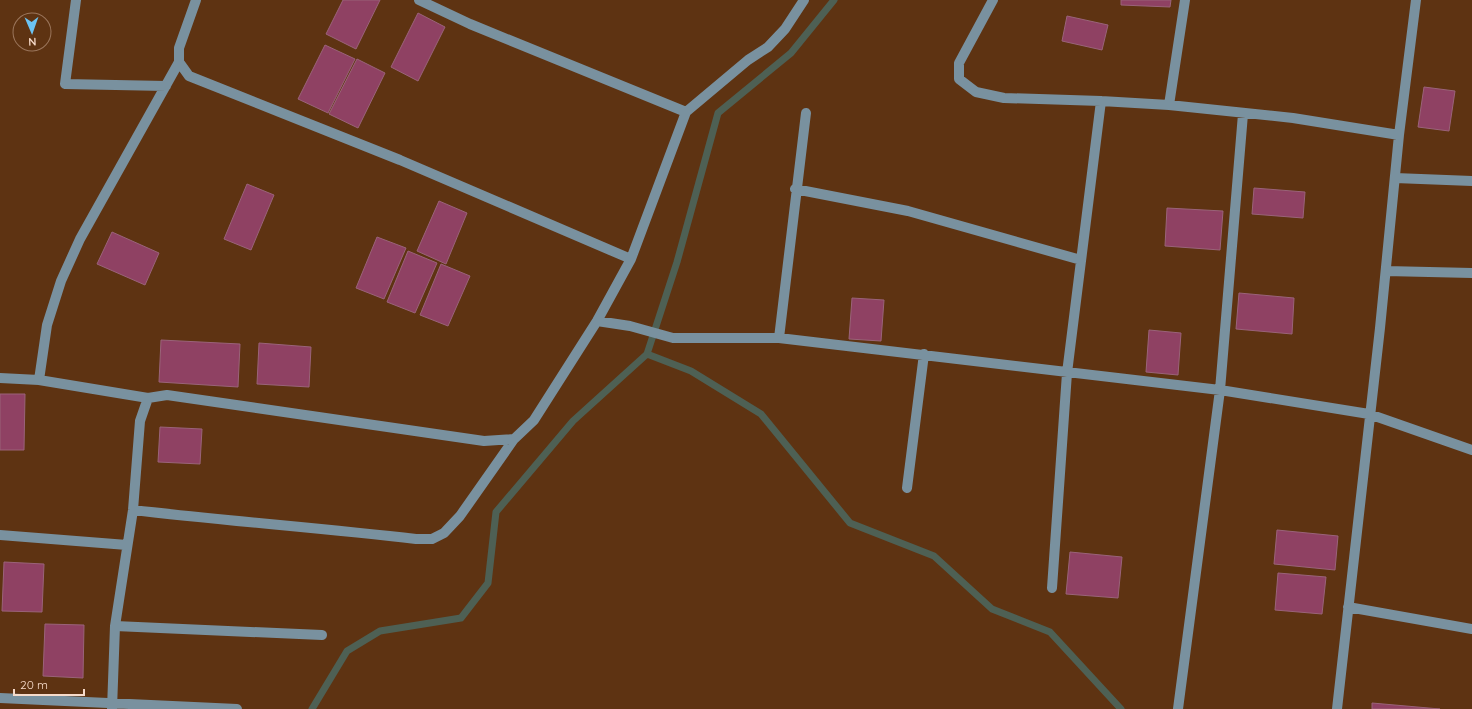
<svg xmlns="http://www.w3.org/2000/svg" width="1472" height="709" viewBox="0 0 1472 709" font-family="Quicksand,sans-serif">
<style>
.lines{fill:none;stroke-linecap:round;stroke-linejoin:round}
.stream{stroke:#4e6054;stroke-width:7}
.building{fill:#8f4163;stroke:#9a6379}
.minor{stroke:#79919f;stroke-width:10}
</style>
<rect width="100%" height="100%" fill="#5e3312"/>
<g class="lines">
<path class="stream" d="M647 354 691 371 761 414 850 523 934 556 992 609 1050 632 1121 709
M312 709 347 651 380 631 461 618 488 583 496 512 573 421 647 354 677 262 718 113 791 53 834 0"/>
</g>
<path class="building" d="M343 0H380L356 49 326 34Z
M1121 0H1171L1170 7 1121 5Z
M418 13 445 27 418 81 391 67Z
M1067 16 1108 25 1102 50 1062 41Z
M325 45 355 59 328 113 298 99Z
M357 59 385 73 358 128 329 114Z
M1424 87 1455 91 1449 131 1418 127Z
M247 184 274 195 251 250 224 239Z
M1254 188 1305 192 1303 218 1252 214Z
M439 201 467 213 446 264 417 251Z
M1167 208 1223 211 1220 250 1165 246Z
M112 232 159 253 145 285 97 264Z
M377 237 406 248 384 299 356 288Z
M408 251 437 263 415 313 387 302Z
M441 264 470 276 448 326 420 315Z
M1239 293 1294 298 1292 334 1236 329Z
M852 298 884 300 881 341 849 339Z
M1149 330 1181 333 1178 375 1146 372Z
M161 340 240 344 238 387 159 382Z
M259 343 311 347 309 387 257 384Z
M0 394H25L24 450H0Z
M160 427 202 429 200 464 158 462Z
M1277 530 1338 536 1335 570 1274 564Z
M1070 552 1122 557 1118 598 1066 594Z
M4 562 44 564 42 612 2 611Z
M1278 573 1326 577 1322 614 1275 610Z
M45 624 84 625 83 678 43 676Z
M1372 703 1440 709H1372Z"/>
<g class="lines">
<path class="minor" d="M76 0 65 84 166 86
M196 0 179 48V62L189 76 400 160 631 259
M419 0 470 24 686 112
M993 0 959 63V79L976 92 1004 98 1101 101 1169 105 1293 118 1399 135 1416 0
M1169 105 1185 0
M1395 178 1472 181
M795 189 908 211 1081 260
M1386 271 1472 273
M597 321 630 326 673 338H779L1220 390 1369 414 1472 450
M779 338 806 113
M0 378 39 380 148 398
M39 380 47 325 61 281 80 239 179 62
M907 488 924 354
M133 510C227 521 322 528 416 539H432L444 533 460 516 514 439
M0 535 127 545
M1052 588 1067 373 1101 101
M1348 607 1472 629
M115 626 322 635
M0 698 237 709
M112 709 115 626 133 510 140 421 148 398 167 395 484 441 514 439 534 420 597 321 631 259 686 112 748 60 768 47 785 29 804 0
M1178 709 1220 390 1243 114
M1337 709 1380 328 1399 135"/>
</g>
<g transform="translate(32 32) rotate(178)"><circle r="19" fill="#5e3312" stroke="#9b765c"/>
<path d="M0-3L7 15L0 10L-7 15Z" fill="#6cc3f2"/>
<text y="-6" font-size="11" font-weight="bold" text-anchor="middle" fill="#f7dbca">N</text>
</g>
<path d="M14 689v6h70v-6" fill="none" stroke="#f7dbca" stroke-width="2"/>
<text x="20" y="689" font-size="12" fill="#f7dbca" stroke="#5e3312" stroke-width="3" paint-order="stroke">20 m</text>
</svg>
